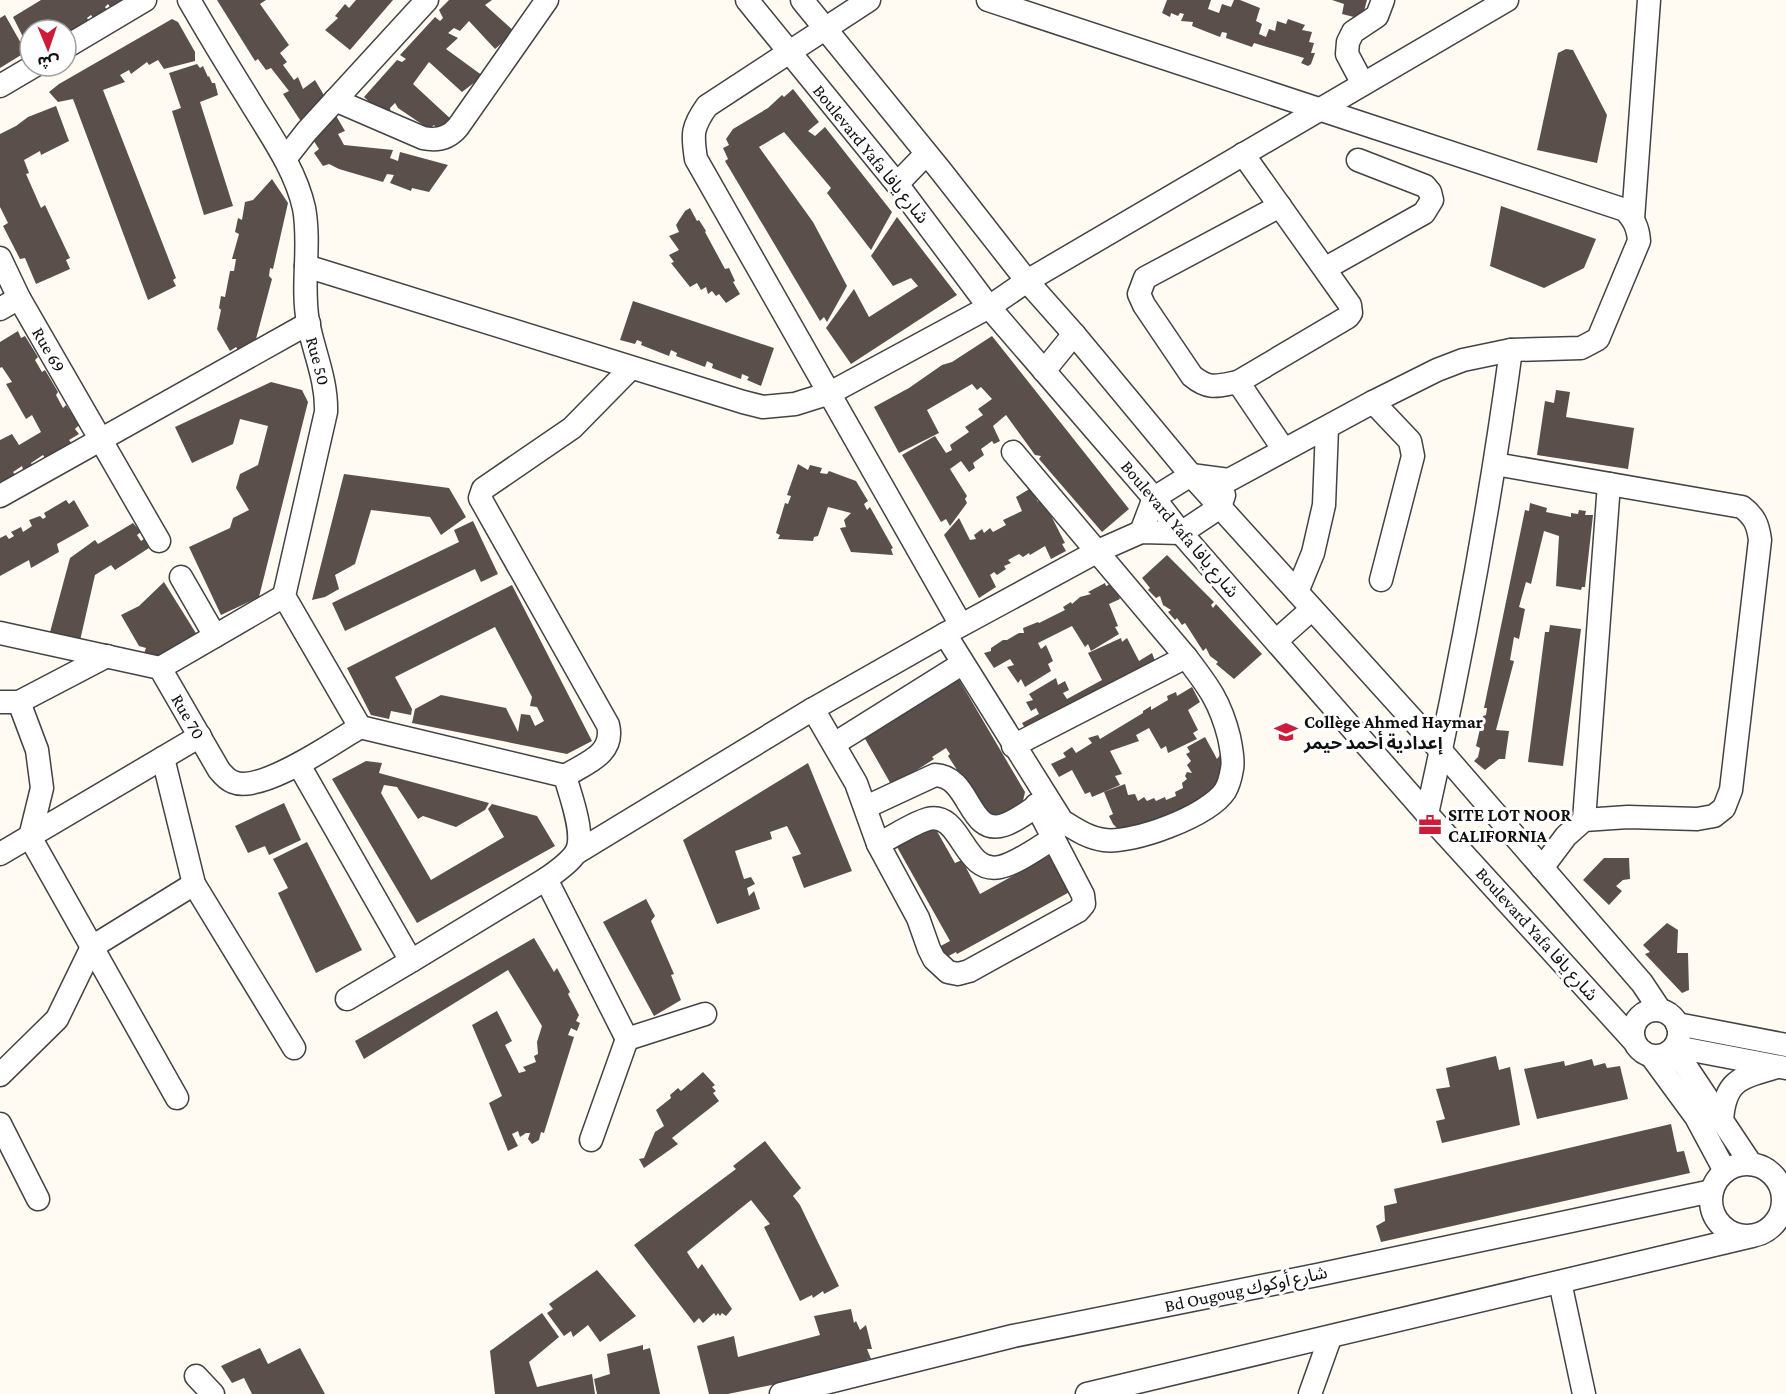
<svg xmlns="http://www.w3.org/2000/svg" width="1786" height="1394" viewBox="0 0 1786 1394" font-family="'Crimson Pro','Noto Sans Arabic',serif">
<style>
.building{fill:#5a4f4b}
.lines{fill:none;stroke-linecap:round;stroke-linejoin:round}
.minor-casing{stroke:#434343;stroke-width:25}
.minor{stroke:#fff;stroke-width:22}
.labels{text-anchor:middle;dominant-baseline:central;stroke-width:6;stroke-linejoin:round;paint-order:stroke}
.street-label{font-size:18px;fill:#101010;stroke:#fff}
.poi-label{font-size:18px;font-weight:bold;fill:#101010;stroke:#fff;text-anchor:start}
</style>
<rect width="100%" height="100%" fill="#fffbf3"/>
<path class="building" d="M41 0H125L110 7 108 4 105 7 107 10 93 18 91 15 87 18 89 21 66 33V30H30V51L13 17Z
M217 0H266L260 4 289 45 280 53 287 62 283 65 294 80 298 77 303 89 315 80 345 131 338 134 344 145 393 150 390 158 398 161 400 152 448 165 429 192 412 188 411 191 390 183 394 175 387 174 383 182 339 169 329 164 323 166 314 153 319 149 283 94 289 91 271 68 266 70 258 59 255 61Z
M356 0H393L350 50 325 30 338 18 335 16 345 4 349 8Z
M449 0H492L485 5 515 32 495 49 469 21 460 31 454 28 448 33 458 38 446 49 483 76 462 92 429 62 413 84 453 121 439 131 434 125 429 129 398 108 395 103 390 108 391 113 384 116 364 97 397 60 402 62 406 59 400 55 435 17 440 21 443 18 439 10Z
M1167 0H1211L1208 9 1219 13 1222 4 1231 7 1234 0H1240L1260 8 1256 21 1262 24 1259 34 1266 37 1269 29 1275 31 1277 21 1286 24 1288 19 1305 25 1302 30 1312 32 1309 42 1314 43 1311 53H1315L1311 64 1308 66 1301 63 1304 58 1254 43 1252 47 1226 38 1227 33 1222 32 1220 37 1192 26 1193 22 1181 21 1184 14 1180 13 1178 16 1171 13 1170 17 1162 13Z
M1332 0H1367L1362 19 1342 14 1344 4Z
M5 15 26 52 0 68V18Z
M172 19 178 22 195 52V61L164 69 158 60 149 65 147 62 131 74 129 70 120 75 125 82 103 90 176 278 173 280 176 286 148 300 73 99 58 102 49 92 59 84Z
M1566 49 1573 50 1607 115 1597 163 1537 150 1558 53Z
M197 64 200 68 203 66 208 77 209 76 212 83H215L218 95 200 102 233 206 204 215 172 111 181 108 169 73Z
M793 89 819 122 808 131 815 136 825 127 892 212 871 250 827 193 831 188 784 132 759 147 813 222 847 286 827 322 824 317 820 321 725 161 728 159 723 148 729 145 726 139 733 129 768 108 782 95 784 97Z
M56 106 69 141 41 155 40 151 24 160 29 173 26 174 41 208 45 205 70 258 66 260 70 269 36 284 25 258 20 259 3 226 8 223 0 207V134L16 126 28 117Z
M272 179 288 203 273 269 270 268 269 276 272 279 256 339 239 351 236 347 230 351 217 329 221 310 219 308 221 296 225 297 230 271H234L236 259H232L239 234 235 232 238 218 242 220 245 202 253 200Z
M1501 206 1596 239 1584 268 1544 288 1490 266Z
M690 208 697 221 699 220 706 231 705 232 725 269 729 268 735 281 733 282 740 294 726 303 719 294 716 296 712 291 708 294 706 287 701 290 697 283 690 287 671 263 674 262 669 255 679 250 669 236 679 232 676 225 685 211Z
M897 217 957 295 851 364 826 328 854 289 869 317 918 286 911 278 893 286 871 256Z
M633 301 774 348 761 386 747 380 749 377 742 374 741 379 712 368 713 364 707 361 705 367 676 356 677 353 671 350 669 356 641 345 642 342 637 340 635 344 620 340Z
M18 331 21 338 25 336 38 357 35 360 42 372 45 370 58 392 56 395 63 408 66 405 79 425 75 429 79 434 69 440 72 444 47 461 43 455 31 463 33 467 24 473 22 466 13 472 16 476 0 487V440L12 434 19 445 41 432 32 415 26 419 6 384 12 382 2 367 0 368V342Z
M992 336 1129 509 1102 532 1039 459 1041 456 1035 455 1006 415 993 426 1000 441 994 444 992 441 981 449 984 455 973 463 975 468 969 472 961 461 950 469 967 496 965 499 967 503 950 526 946 519 941 522 902 455 935 436 946 453 952 450 950 445 969 432 965 427 983 415 978 409 992 399 981 387 977 390 972 384 927 410 939 433 899 453 874 407 909 388 942 365 952 362Z
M271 382 302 390 308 402 259 597 221 615 189 547 230 528 233 518 249 510 236 488 240 474 258 465 268 426 240 419 233 444 192 463 175 427Z
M1556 390 1570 392 1566 417 1634 428 1628 469 1537 455 1545 401 1554 403Z
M798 464 808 470 810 465 822 468 820 473 827 474 829 471 856 481 868 501 864 504 867 510 870 507 893 548 891 549 893 555 851 552 840 528 846 527 844 520 851 513 828 507 818 536 814 537 813 541 778 539 780 535 776 533 785 503 788 504 791 496 787 495Z
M344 474 449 488 466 517 441 535 430 517 371 510 355 564 335 575 339 589 325 597 312 600Z
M1031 488 1038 502 1042 498 1065 543 1062 544 1066 551 1051 559 1045 546 1030 555 1029 553 1023 557 1019 554 1008 560 1011 563 1004 566 1006 569 997 575 994 572 990 575 996 587 979 598 944 535 959 518 970 540 976 539 974 535 982 529 984 533 990 528 993 532 1006 525 1003 520 1022 511 1016 497Z
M66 500 69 504 74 500 89 526 57 544 59 552 31 568 29 560 0 576V538L6 535 9 539 14 536 11 532 21 527 23 532 32 526 29 520 40 516 43 519 46 517 44 513Z
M1530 503 1547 508 1546 512 1571 517V513L1578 514 1579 510 1586 511 1585 515H1593L1585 587H1582L1581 590 1556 586 1559 536 1544 531 1531 584 1526 582 1519 607 1525 609 1519 639 1514 637 1510 660 1514 661 1496 730 1509 731 1505 759H1499L1485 770 1474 761 1478 757 1480 748 1476 746 1483 716 1486 715 1487 708H1484L1525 510 1529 511Z
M473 521 498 574 481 582 475 569 345 631 332 603 459 542 454 530Z
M133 523 141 532 137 535 141 541 144 539 149 548 115 570 111 565 95 575 79 645 49 636 70 558 95 540 98 544Z
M1167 555 1214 602 1211 605 1213 608 1216 604 1262 654 1234 679 1216 664 1218 662 1210 656 1206 648 1203 651 1185 623 1182 625 1177 618 1175 620 1168 612 1171 610 1163 605 1160 596 1156 598 1148 590 1150 588 1142 578Z
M164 582 199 638 156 664 142 659 146 648 139 646 121 615 139 606Z
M1105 583 1106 586 1113 583 1120 599 1109 604 1118 626 1115 627 1119 634 1091 651 1088 644 1085 647 1072 626 1038 643 1041 649 1046 645 1053 661 1048 664 1051 671 1025 687 1021 679 1018 683 1007 667 1014 665 1010 659 994 668 984 653 991 651V648L1003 640H1007L1019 633H1024L1023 628 1038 622 1039 623 1065 610 1063 607 1071 602 1072 604 1080 597 1091 594 1088 592Z
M512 585 592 741 567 754 412 723 415 709 441 695 506 708 518 732 521 714 530 715 535 726 544 721 537 707 530 706 532 697 495 627 395 677 412 709 411 715 391 711 389 719 371 715 347 668Z
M1550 625 1581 629 1563 766 1528 762 1545 632H1549Z
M1121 638 1122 642 1127 638 1139 661 1152 653 1158 669 1029 735 1022 723 1039 714 1036 708 1031 711 1026 702 1033 700 1029 694 1056 678 1058 685 1065 681 1069 690 1063 693 1067 699 1102 680 1088 653Z
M958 678 1025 792 1023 801 995 819 987 816 948 756 950 754 946 748 932 757 934 759 892 786 864 737Z
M1192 687 1200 702 1188 710 1198 730 1193 733 1197 739 1168 753 1166 746 1161 749 1149 728 1136 735 1139 741 1110 751 1122 774 1115 776 1120 785 1092 797 1090 792 1085 794 1072 770 1059 777 1051 764 1066 757 1063 753 1072 747 1076 753 1092 743 1088 738 1098 735 1100 739 1143 713V711L1151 706V710L1168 700 1167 696 1176 692 1177 696Z
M1205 737 1217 759 1220 755 1225 764 1223 780 1195 809 1120 831 1113 824 1109 816 1113 814 1104 792 1125 784 1128 795 1135 794 1138 801 1144 797 1147 801 1154 798 1156 801 1165 797 1166 800 1176 796 1175 792 1183 788 1182 783 1187 779 1185 776 1187 772 1192 773 1187 765 1191 761 1186 754 1190 752 1187 747Z
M366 761 382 763 379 773 489 803 485 810 456 827 423 816 418 819 397 787 384 785 381 793 431 880 504 837 488 809 492 804 537 816 555 846 417 923 332 779Z
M808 763 852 871 804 888 792 857 801 854 787 826 770 832 772 839 735 851 744 879 751 877 755 884 747 888 749 896 754 891 760 909 717 924 683 840Z
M284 803 301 840 269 855 265 846 248 853 235 826Z
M934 826 955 863 962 860 980 894 1054 853 1075 889 957 954 956 952 943 959 935 949 950 941 897 847Z
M307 842 362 950 316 973 278 893 288 888 273 859Z
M1604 858H1629L1630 879 1623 880 1616 886 1622 891 1609 905 1583 880Z
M646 899 655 916 651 921 674 974 671 975 681 1000 654 1016 603 922Z
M1667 923 1678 930 1677 953H1688L1689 990 1682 993 1645 954 1650 952 1643 945Z
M534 938 554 972 557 968 570 992 568 994 579 1015 576 1021 580 1023 577 1031 571 1028 568 1035 574 1037 544 1133 541 1132 539 1140 532 1144 528 1139 530 1133H526L520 1137 518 1131 512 1134 518 1146 508 1151 489 1103 502 1096 472 1025 497 1011 512 1041 505 1045 519 1073 526 1071 523 1067 536 1062 534 1056 538 1054 537 1042 542 1026 508 970 364 1059 355 1041Z
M1496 1056 1499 1070 1510 1067 1520 1125 1442 1143 1436 1121 1445 1119 1436 1089 1450 1087 1446 1068Z
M1592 1059 1594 1066 1605 1063 1607 1068 1620 1066 1628 1099 1537 1119 1524 1069 1564 1061 1565 1066Z
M703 1072 715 1085 712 1087 716 1091 713 1093 719 1101 672 1138 678 1144 644 1168 639 1159 644 1158 655 1132 664 1126 656 1110 671 1098 670 1095 678 1088 681 1091Z
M1671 1124 1677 1152 1684 1151 1690 1173 1381 1242 1376 1226 1385 1221 1384 1206 1397 1203 1394 1189Z
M765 1141 801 1188 793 1196 800 1205 839 1286 824 1294 823 1291 813 1298 812 1295 800 1301 764 1227 770 1224 751 1200 687 1252 698 1269 702 1264 732 1309 726 1316 722 1313 720 1316 718 1313 716 1316 714 1313 703 1323 699 1318 694 1323 634 1245 736 1169 733 1166Z
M597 1270 636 1316 600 1342 588 1325 573 1337 571 1331 564 1336 547 1313 553 1309 549 1304Z
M851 1309 854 1323 856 1321 860 1330 866 1325 872 1349H867L871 1359H867L869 1365 728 1394H709L697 1346 734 1336 738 1357 820 1335 814 1316Z
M542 1313 559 1337 529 1362 537 1387 592 1374 595 1394H495L490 1351Z
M643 1345V1350L650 1348 660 1394H597L594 1379 610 1374 607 1354Z
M260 1348 268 1364 300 1348 325 1394H252L244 1378 232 1383 221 1366Z"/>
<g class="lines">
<g class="minor-casing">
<g id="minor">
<path id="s1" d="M189 0C208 33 228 66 248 98 269 133 295 168 304 208 311 246 301 284 308 322 314 353 327 380 326 412L284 596 360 727"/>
<path d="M747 0 897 184 989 307 1154 498 1181 533 1427 814 1633 1040"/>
<path d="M802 0 941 171 1027 281 1074 334 1191 475 1441 751 1642 983 1660 1010"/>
<path d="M869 0 707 106C692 127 692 134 696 159L961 625"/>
<path d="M988 0 1625 210C1634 220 1638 227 1639 241L1598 339 1581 348 1511 350"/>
<path d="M66 47 145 0"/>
<path d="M1363 84 1347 54 1348 42 1353 32 1377 16 1383 0"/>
<path d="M0 86 34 66"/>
<path d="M335 100 423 138C437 141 449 138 458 127L547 0"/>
<path d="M1243 154 1350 305 1351 313 1348 317 1238 382 1284 450"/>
<path d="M285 159 307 131 427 0"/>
<path d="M897 184 926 154"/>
<path d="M1633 219 1649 0"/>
<path id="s2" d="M0 258 19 298 159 541"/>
<path d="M306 266 743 402 763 407 795 404 830 393 989 307 1027 281 1507 0"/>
<path d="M1326 268 1424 213 1432 200 1430 192 1425 186 1358 160"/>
<path d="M0 309 19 298"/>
<path d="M1044 371 1074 334"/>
<path d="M1238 382C1217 386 1209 390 1192 376L1144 305 1139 294 1145 278 1280 206"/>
<path d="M1373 402 1410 441 1413 456 1381 580"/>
<path d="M1495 464 1742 507C1755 517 1758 525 1760 540L1731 790 1724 808 1714 816 1697 819 1628 817 1584 820 1566 836 1542 868"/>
<path d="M0 496 309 323"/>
<path d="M1141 532 1154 498 1191 475 1229 480 1373 402 1437 370 1463 360 1511 350C1490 506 1461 661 1427 814"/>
<path d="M181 577 215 636"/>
<path d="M1297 592 1313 553 1324 505 1327 428"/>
<path id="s3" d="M0 633 160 668 219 770C223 775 228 780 233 782 261 794 335 742 360 727"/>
<path d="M945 634 1062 821C1075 829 1088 838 1104 840 1133 844 1208 816 1225 791 1228 786 1231 775 1232 769 1234 760 1231 747 1229 737 1220 701 1208 686 1186 657L1013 452"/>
<path d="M1276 641 1312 609"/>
<path d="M160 668 284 596"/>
<path d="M0 702H19L107 656"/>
<path d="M19 702 37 750 42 788 30 837 177 1098"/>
<path d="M813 709 856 783 878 844 918 918 929 949 934 959 948 972 958 974 969 971 1078 911 1084 904 1083 895 1036 805"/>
<path d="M834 744 957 667"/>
<path d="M1013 746 1186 657"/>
<path d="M163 758 194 884 294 1048"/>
<path d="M299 765 411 961 546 879C556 872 568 864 575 854 587 837 570 795 565 776L360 727"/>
<path d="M565 776C586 763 615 754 608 725L480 498 483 489 572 428 631 368"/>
<path d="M866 807 935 775C971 776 968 837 1004 825 1016 821 1027 812 1037 806"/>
<path d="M1584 820 1609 484"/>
<path d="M878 844C893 837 913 823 928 819 962 811 963 875 1000 867 1016 864 1039 847 1054 838"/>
<path d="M576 853 813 709 945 634 1098 551 1141 532 1181 533 1220 507 1224 495"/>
<path d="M0 854 200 736"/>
<path d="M546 879 627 1039 705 1014"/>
<path d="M347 999 411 961"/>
<circle cx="1656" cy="1033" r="23"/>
<path d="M1677 1024 1786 1045"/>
<path d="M1676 1047 1786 1068"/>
<path d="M1672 1051 1685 1065 1751 1164"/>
<path d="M1652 1057 1696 1117 1725 1171"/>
<path d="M0 1075 57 1019 92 947 194 884"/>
<path d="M1722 1120C1725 1081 1739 1078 1774 1068"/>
<path d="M0 1124 38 1199"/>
<path d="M591 1140 627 1039"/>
<circle cx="1747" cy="1200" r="36"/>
<path d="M1560 1282 1584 1394"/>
<path d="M196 1376 213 1394"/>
<path d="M781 1394 1013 1336 1317 1275 1712 1191"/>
<path d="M1087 1394 1752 1236"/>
<path d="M1310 1394 1330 1338"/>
</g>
</g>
<use href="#minor" class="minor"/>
</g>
<defs>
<g id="school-bare" transform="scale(1.8)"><path d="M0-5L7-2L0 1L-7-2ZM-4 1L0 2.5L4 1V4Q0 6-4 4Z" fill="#cd1b39" stroke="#fff" stroke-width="2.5" paint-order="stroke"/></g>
<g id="office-bare" transform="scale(1.8)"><path d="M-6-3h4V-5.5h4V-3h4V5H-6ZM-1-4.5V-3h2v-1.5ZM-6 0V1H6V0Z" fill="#cd1b39" stroke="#fff" stroke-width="2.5" paint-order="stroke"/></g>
</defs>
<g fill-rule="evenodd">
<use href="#school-bare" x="1286" y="732"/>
<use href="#office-bare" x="1430" y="825"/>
</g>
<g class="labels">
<g class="street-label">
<text transform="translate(871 154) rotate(51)">Boulevard Yafa شارع يافا</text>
<text stroke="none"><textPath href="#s2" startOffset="104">Rue 69</textPath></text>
<text stroke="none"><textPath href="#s1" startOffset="393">Rue 50</textPath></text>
<text transform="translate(1180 529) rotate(50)">Boulevard Yafa شارع يافا</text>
<text stroke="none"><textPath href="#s3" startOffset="220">Rue 70</textPath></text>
<text transform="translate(1537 934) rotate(48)">Boulevard Yafa شارع يافا</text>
<text transform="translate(1246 1289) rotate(-12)">Bd Ougoug شارع أوكوك</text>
</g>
<g class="poi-label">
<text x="1304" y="722">Collège Ahmed Haymar<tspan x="1304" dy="21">إعدادية أحمد حيمر</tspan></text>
<text x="1448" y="815">SITE LOT NOOR<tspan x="1448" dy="21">CALIFORNIA</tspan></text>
</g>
</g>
<g transform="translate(48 48) rotate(178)"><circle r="28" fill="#ffffff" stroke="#9f9f9f" stroke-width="1.5"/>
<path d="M0-4.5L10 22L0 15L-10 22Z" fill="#cd1b39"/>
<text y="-9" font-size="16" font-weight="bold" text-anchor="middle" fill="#101010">ش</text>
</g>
</svg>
